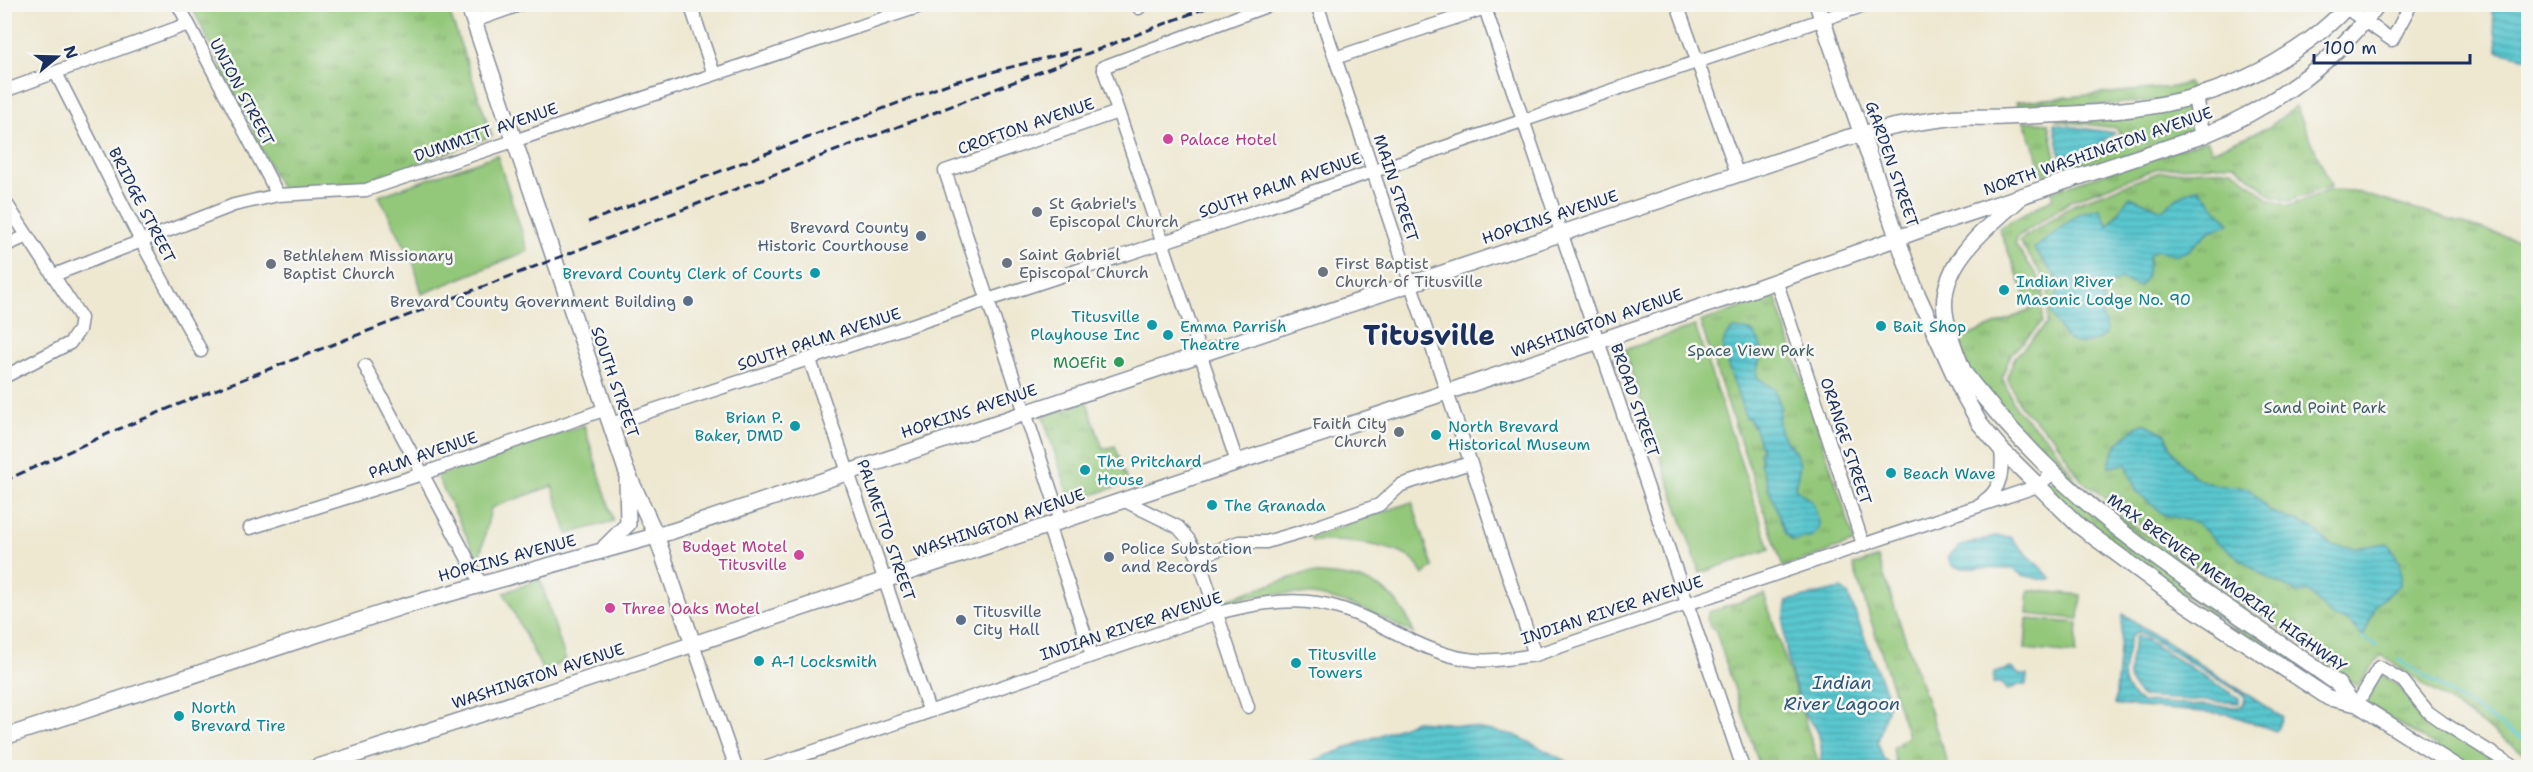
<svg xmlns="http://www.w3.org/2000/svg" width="2533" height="772" viewBox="0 0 2533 772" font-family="'Shantell Sans',sans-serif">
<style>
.grass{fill:#93c779;stroke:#577b6c;stroke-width:1.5}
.park{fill:url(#park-tufts);stroke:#577b6c;stroke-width:1.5}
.water{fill:url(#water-rules);stroke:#3a7b96;stroke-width:1.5;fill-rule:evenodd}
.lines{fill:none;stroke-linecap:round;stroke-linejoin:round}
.stream{stroke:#5ac7cf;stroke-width:3}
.minor-casing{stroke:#848c98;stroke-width:15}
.major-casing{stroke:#848c98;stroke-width:18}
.minor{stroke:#fff;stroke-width:12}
.major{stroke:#fff;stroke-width:15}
.rail{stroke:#1b2f5e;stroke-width:3;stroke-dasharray:9 4.5;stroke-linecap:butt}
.hotel-dot{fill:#d1479c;stroke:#f6f6f2;stroke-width:2}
.worship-dot{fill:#6b7280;stroke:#f6f6f2;stroke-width:2}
.service-dot{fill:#5c6f8a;stroke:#f6f6f2;stroke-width:2}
.culture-dot{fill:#0f9aa8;stroke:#f6f6f2;stroke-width:2}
.leisure-dot{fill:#2e9e5b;stroke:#f6f6f2;stroke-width:2}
.labels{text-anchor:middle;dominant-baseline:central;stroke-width:5;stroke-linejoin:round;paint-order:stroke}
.street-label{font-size:16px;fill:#1b2f5e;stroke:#f6f6f2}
.hotel-label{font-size:16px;fill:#b23c85;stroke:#f6f6f2;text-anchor:start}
.worship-label{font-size:16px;fill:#5b616d;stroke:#f6f6f2;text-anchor:start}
.service-label{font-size:16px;fill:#4e5e75;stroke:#f6f6f2;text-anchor:end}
.culture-label{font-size:16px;fill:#0d838f;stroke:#f6f6f2;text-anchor:start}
.park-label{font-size:16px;fill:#3f5d66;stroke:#f6f6f2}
.leisure-label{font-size:16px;fill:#27864d;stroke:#f6f6f2;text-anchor:end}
.water-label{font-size:18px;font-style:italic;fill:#2b557a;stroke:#f6f6f2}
.town-label{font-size:28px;font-weight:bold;fill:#1b2f5e;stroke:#f6f6f2}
</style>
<defs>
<pattern id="park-tufts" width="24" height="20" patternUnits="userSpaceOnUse" patternTransform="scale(1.5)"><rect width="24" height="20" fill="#93c779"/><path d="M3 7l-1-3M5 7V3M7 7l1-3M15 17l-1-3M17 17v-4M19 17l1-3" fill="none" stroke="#77a266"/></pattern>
<pattern id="water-rules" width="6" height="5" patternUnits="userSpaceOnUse" patternTransform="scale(1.5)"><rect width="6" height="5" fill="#5ac7cf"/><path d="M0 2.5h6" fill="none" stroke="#4aa2ab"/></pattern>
</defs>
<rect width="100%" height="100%" fill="#f6f6f2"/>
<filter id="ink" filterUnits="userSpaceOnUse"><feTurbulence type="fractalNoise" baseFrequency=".0167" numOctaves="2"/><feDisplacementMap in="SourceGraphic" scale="12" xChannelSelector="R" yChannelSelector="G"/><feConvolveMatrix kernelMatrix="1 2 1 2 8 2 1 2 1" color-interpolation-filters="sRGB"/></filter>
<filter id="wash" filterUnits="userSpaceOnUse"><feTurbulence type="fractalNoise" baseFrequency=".008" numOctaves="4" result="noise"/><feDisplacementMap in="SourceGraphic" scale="24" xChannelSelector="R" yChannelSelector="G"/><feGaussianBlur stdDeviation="1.35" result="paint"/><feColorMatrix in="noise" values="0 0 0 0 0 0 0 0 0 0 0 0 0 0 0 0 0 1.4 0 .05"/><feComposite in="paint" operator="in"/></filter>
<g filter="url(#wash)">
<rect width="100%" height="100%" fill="#eee8d1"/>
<path class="grass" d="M497 155 528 251 422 294 414 264 379 196Z
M1695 326 1770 549 1700 573 1624 350Z
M584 425 614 521 568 534 552 486 491 508 479 561 437 476Z
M1412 502 1433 567 1423 575C1420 571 1417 563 1413 560 1391 543 1339 540 1312 541L1310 537Z
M1306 573C1357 576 1396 579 1414 634 1344 597 1306 583 1225 602L1224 600Z
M540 579 566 661 543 671 504 593Z
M2029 590 2081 595 2079 619 2027 614Z
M2027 619 2078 623 2076 654 2025 649Z"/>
<path class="park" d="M191 5H447L492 136 370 181 281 189Z
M2188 83 2192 94 2164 100 2019 111 2016 102 2173 87Z
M2187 106 2195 133 2047 182 2024 121 2049 123 2058 169 2063 172 2118 137 2120 132 2116 128 2055 120Z
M2296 106 2331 186 2289 201 2272 196 2235 164 2158 168 2074 199 2016 238 2015 244 2044 286 2042 323 2011 354 2002 377 2016 409 2051 442 2078 484 2331 672C2226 600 2118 530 2029 438 2008 417 1983 396 1969 369 1964 360 1961 349 1958 340L2031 310 1999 228 2053 198 2051 191 2207 140 2212 151 2269 127Z
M2233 169 2270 200 2289 206 2329 190 2353 191 2528 243V756L2381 655 2357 686 2081 480 2055 439 2021 407 2007 377 2015 357 2047 324 2049 285 2019 241 2076 203 2160 172Z
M1775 296 1855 542 1783 567 1700 322Z
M1087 402 1103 449 1115 446 1128 483 1071 502 1043 417Z
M2053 480 2333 688 2337 694 2332 693C2234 628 2132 567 2046 486Z
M1878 558 1949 767H1896L1893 748 1908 736 1853 565Z
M1764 594 1820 767H1760L1715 629 1710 627 1707 618 1709 612Z
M2381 675 2398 685 2424 715 2505 767H2469L2364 702Z"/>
<path class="water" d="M2491 5H2528V58L2498 51Z
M2054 124 2115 133 2063 168Z
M2198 188 2230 223 2209 232 2187 251 2176 255 2156 250 2149 256 2146 278 2139 287 2120 279 2099 294 2105 302 2101 314 2106 324V334C2095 343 2079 348 2066 338 2060 332 2055 320 2051 313L2061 283 2034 249 2080 213 2100 208 2108 226 2130 196 2162 210 2179 196Z
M1734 329 1751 331C1772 353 1755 358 1757 377L1775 390 1781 408 1779 410 1780 415 1778 416 1780 431 1788 444H1790L1793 451 1795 450 1800 465 1795 488 1813 503 1819 522 1818 530 1812 536 1793 541 1785 533 1760 463 1762 461 1759 452 1762 451 1754 425 1752 426 1749 417 1746 418 1723 351C1723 340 1725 335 1734 329Z
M2144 423 2166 434C2169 446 2173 453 2181 463 2200 487 2220 486 2249 488L2269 511 2311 527 2331 545 2355 548 2388 543 2400 563 2401 574 2399 585 2376 605 2363 637 2349 622 2332 616 2308 591 2298 593 2261 574 2217 542 2196 522 2164 515 2137 492 2126 464 2109 467C2112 444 2126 434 2144 423Z
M1995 536 2010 537 2052 579H2039L2022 575 2013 569 1960 568 1953 566 1948 557 1959 547Z
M1841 589 1848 594 1889 701 1878 742 1883 758 1893 767H1819C1823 756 1822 738 1815 727 1812 722 1806 719 1804 713 1792 680 1778 635 1787 601Z
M2123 614 2282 717 2276 731 2228 714 2115 705ZM2138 631 2243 694 2245 698 2243 705 2238 707 2142 702C2113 688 2125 664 2130 638Z
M2138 635 2239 698V703L2143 697C2120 683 2131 662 2135 638Z
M2011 668 2020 675H2027L2026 685H2019L2008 690 2000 683H1993L1994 673Z
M1416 721 1447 723 1515 735 1568 762 1570 767H1298Z"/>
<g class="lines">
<path class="stream" d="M2363 637 2377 646
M2398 659 2526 742"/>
</g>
</g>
<g filter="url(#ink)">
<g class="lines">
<g class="minor-casing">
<path id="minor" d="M178 4 278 195
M690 4 714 74
M887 4 891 16
M1138 4 1139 8
M1317 4 1535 655
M1677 4 1737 173
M1485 8 1743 768
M2346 8 2392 40 2411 4
M474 21 522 4
M1335 58 1497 4
M56 73 141 241 201 351
M4 91 188 24
M4 200 81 318 79 330 70 343 4 377
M4 246 27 236
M54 275 234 205 278 195 366 190 927 4
M1776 280 1863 544
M810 360 929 711
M365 366 481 584
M611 424 1164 242 1868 4
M1237 462 1103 67 1272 4
M1123 500 1178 527 1189 540 1198 557 1248 707
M1984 501C2002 489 2003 470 2001 449
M1061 521 945 171 1118 112
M1048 525 1092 655
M250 528 422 474 606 409
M1198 557 1239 542H1266L1304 531 1379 505 1401 485 1470 463
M693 644 736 768
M2357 704 2379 667 2403 681 2428 712 2442 722 2516 768
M765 768 1217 613C1250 605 1283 598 1317 603 1371 611 1413 651 1467 659 1489 663 1513 658 1535 655L2038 486 2054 472"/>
</g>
<g class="major-casing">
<path id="major" d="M468 4 626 470 656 535 693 644
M1817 4 1915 289 1962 392 1980 424 2001 449 2079 526 2174 596 2329 698 2357 704 2458 768
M2196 98 2202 136
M1955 361C1997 417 2046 469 2100 514 2175 576 2259 627 2338 684L2351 701
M1963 370C1955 351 1948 333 1945 312 1939 264 1986 228 2018 200
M605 547 628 524 627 479
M4 737 401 607 673 531 1846 138C1879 129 1915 122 1949 118 1967 116 1986 118 2004 117 2109 112 2197 114 2289 54 2311 40 2332 24 2349 4
M315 768 610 672 1456 389 1748 291 1940 223 2202 136C2271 108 2333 64 2378 4"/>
</g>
<use href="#minor" class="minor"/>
<use href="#major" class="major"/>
<path class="rail" d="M588 222 950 83 1080 49
M4 481 114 431 194 398 1216 4"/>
</g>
</g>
<g class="hotel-dot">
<circle cx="1168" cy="139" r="6"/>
<circle cx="799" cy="555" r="6"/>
<circle cx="610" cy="608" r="6"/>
</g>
<g class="worship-dot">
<circle cx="1037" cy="212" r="6"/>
<circle cx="1007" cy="263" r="6"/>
<circle cx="271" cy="264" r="6"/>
<circle cx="1323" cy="272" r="6"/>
<circle cx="1399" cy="432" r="6"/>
</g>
<g class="service-dot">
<circle cx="921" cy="236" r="6"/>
<circle cx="688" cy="301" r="6"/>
<circle cx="1109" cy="557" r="6"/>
<circle cx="961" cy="620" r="6"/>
</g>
<g class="culture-dot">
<circle cx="815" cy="273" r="6"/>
<circle cx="2004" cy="290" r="6"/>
<circle cx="1152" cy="325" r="6"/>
<circle cx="1881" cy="326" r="6"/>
<circle cx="1168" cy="335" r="6"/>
<circle cx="795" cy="426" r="6"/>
<circle cx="1436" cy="435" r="6"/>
<circle cx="1085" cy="470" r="6"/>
<circle cx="1891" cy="473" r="6"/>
<circle cx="1212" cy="505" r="6"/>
<circle cx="759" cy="661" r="6"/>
<circle cx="1296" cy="663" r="6"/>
<circle cx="179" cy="716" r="6"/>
</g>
<circle class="leisure-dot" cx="1119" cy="362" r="6"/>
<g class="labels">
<g class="street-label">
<text transform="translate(242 92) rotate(62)">UNION STREET</text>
<text transform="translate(1026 126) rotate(-19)">CROFTON AVENUE</text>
<text transform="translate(486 132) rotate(-19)">DUMMITT AVENUE</text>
<text transform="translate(2098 151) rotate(-19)">NORTH WASHINGTON AVENUE</text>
<text transform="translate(1892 164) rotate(71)">GARDEN STREET</text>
<text transform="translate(1280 185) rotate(-19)">SOUTH PALM AVENUE</text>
<text transform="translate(1396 188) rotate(72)">MAIN STREET</text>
<text transform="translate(142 205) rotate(63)">BRIDGE STREET</text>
<text transform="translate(1550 217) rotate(-18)">HOPKINS AVENUE</text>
<text transform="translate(1597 323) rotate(-19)">WASHINGTON AVENUE</text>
<text transform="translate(819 339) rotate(-18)">SOUTH PALM AVENUE</text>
<text transform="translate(615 382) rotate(71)">SOUTH STREET</text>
<text transform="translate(1635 400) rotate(71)">BROAD STREET</text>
<text transform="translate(969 411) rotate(-18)">HOPKINS AVENUE</text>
<text transform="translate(1846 441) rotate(72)">ORANGE STREET</text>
<text transform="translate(423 455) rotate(-19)">PALM AVENUE</text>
<text transform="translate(999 523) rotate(-19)">WASHINGTON AVENUE</text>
<text transform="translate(886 530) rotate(71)">PALMETTO STREET</text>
<text transform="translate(507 558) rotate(-15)">HOPKINS AVENUE</text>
<text transform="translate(2227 583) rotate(36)">MAX BREWER MEMORIAL HIGHWAY</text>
<text transform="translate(1612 610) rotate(-18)">INDIAN RIVER AVENUE</text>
<text transform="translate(1131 626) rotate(-18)">INDIAN RIVER AVENUE</text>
<text transform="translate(538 676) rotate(-18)">WASHINGTON AVENUE</text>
</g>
<g class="hotel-label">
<text x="1180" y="139">Palace Hotel</text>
<text x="787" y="546" text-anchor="end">Budget Motel<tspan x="787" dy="18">Titusville</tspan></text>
<text x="622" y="608">Three Oaks Motel</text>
</g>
<g class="worship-label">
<text x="1049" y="203">St Gabriel's<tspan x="1049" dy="18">Episcopal Church</tspan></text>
<text x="1019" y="254">Saint Gabriel<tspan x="1019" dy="18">Episcopal Church</tspan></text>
<text x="283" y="255">Bethlehem Missionary<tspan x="283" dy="18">Baptist Church</tspan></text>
<text x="1335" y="263">First Baptist<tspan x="1335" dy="18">Church of Titusville</tspan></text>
<text x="1387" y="423" text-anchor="end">Faith City<tspan x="1387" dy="18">Church</tspan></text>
</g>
<g class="service-label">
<text x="909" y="227">Brevard County<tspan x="909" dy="18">Historic Courthouse</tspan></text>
<text x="676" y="301">Brevard County Government Building</text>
<text x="1121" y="548" text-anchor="start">Police Substation<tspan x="1121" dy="18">and Records</tspan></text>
<text x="973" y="611" text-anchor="start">Titusville<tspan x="973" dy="18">City Hall</tspan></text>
</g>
<g class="culture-label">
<text x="803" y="273" text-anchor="end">Brevard County Clerk of Courts</text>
<text x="2016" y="281">Indian River<tspan x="2016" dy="18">Masonic Lodge No. 90</tspan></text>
<text x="1140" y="316" text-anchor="end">Titusville<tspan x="1140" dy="18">Playhouse Inc</tspan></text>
<text x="1180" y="326">Emma Parrish<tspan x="1180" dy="18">Theatre</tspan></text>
<text x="1893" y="326">Bait Shop</text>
<text x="783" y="417" text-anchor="end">Brian P.<tspan x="783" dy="18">Baker, DMD</tspan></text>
<text x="1448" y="426">North Brevard<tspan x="1448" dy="18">Historical Museum</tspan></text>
<text x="1097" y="461">The Pritchard<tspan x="1097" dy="18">House</tspan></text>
<text x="1903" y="473">Beach Wave</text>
<text x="1224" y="505">The Granada</text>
<text x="1308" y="654">Titusville<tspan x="1308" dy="18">Towers</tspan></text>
<text x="771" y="661">A-1 Locksmith</text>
<text x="191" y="707">North<tspan x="191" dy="18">Brevard Tire</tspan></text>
</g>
<g class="park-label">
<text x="1751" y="350">Space View Park</text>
<text x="2325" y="407">Sand Point Park</text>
</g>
<g class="leisure-label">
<text x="1107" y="362">MOEfit</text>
</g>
<g class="water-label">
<text x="1842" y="683">Indian<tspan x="1842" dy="21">River Lagoon</tspan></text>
</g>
<g class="town-label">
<text x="1429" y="335">Titusville</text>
</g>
</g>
<rect width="2533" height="772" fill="none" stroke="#f6f6f2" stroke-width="24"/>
<g transform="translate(57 57) rotate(71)" stroke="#f6f6f2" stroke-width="4.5" paint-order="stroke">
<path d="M0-4.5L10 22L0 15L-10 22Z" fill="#1b2f5e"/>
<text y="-9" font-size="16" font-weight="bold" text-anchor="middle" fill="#1b2f5e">N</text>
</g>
<path d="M2314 54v9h156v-9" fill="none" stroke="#1b2f5e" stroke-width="3"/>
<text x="2323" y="54" font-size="18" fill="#1b2f5e" stroke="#f6f6f2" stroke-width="4.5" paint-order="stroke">100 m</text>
</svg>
